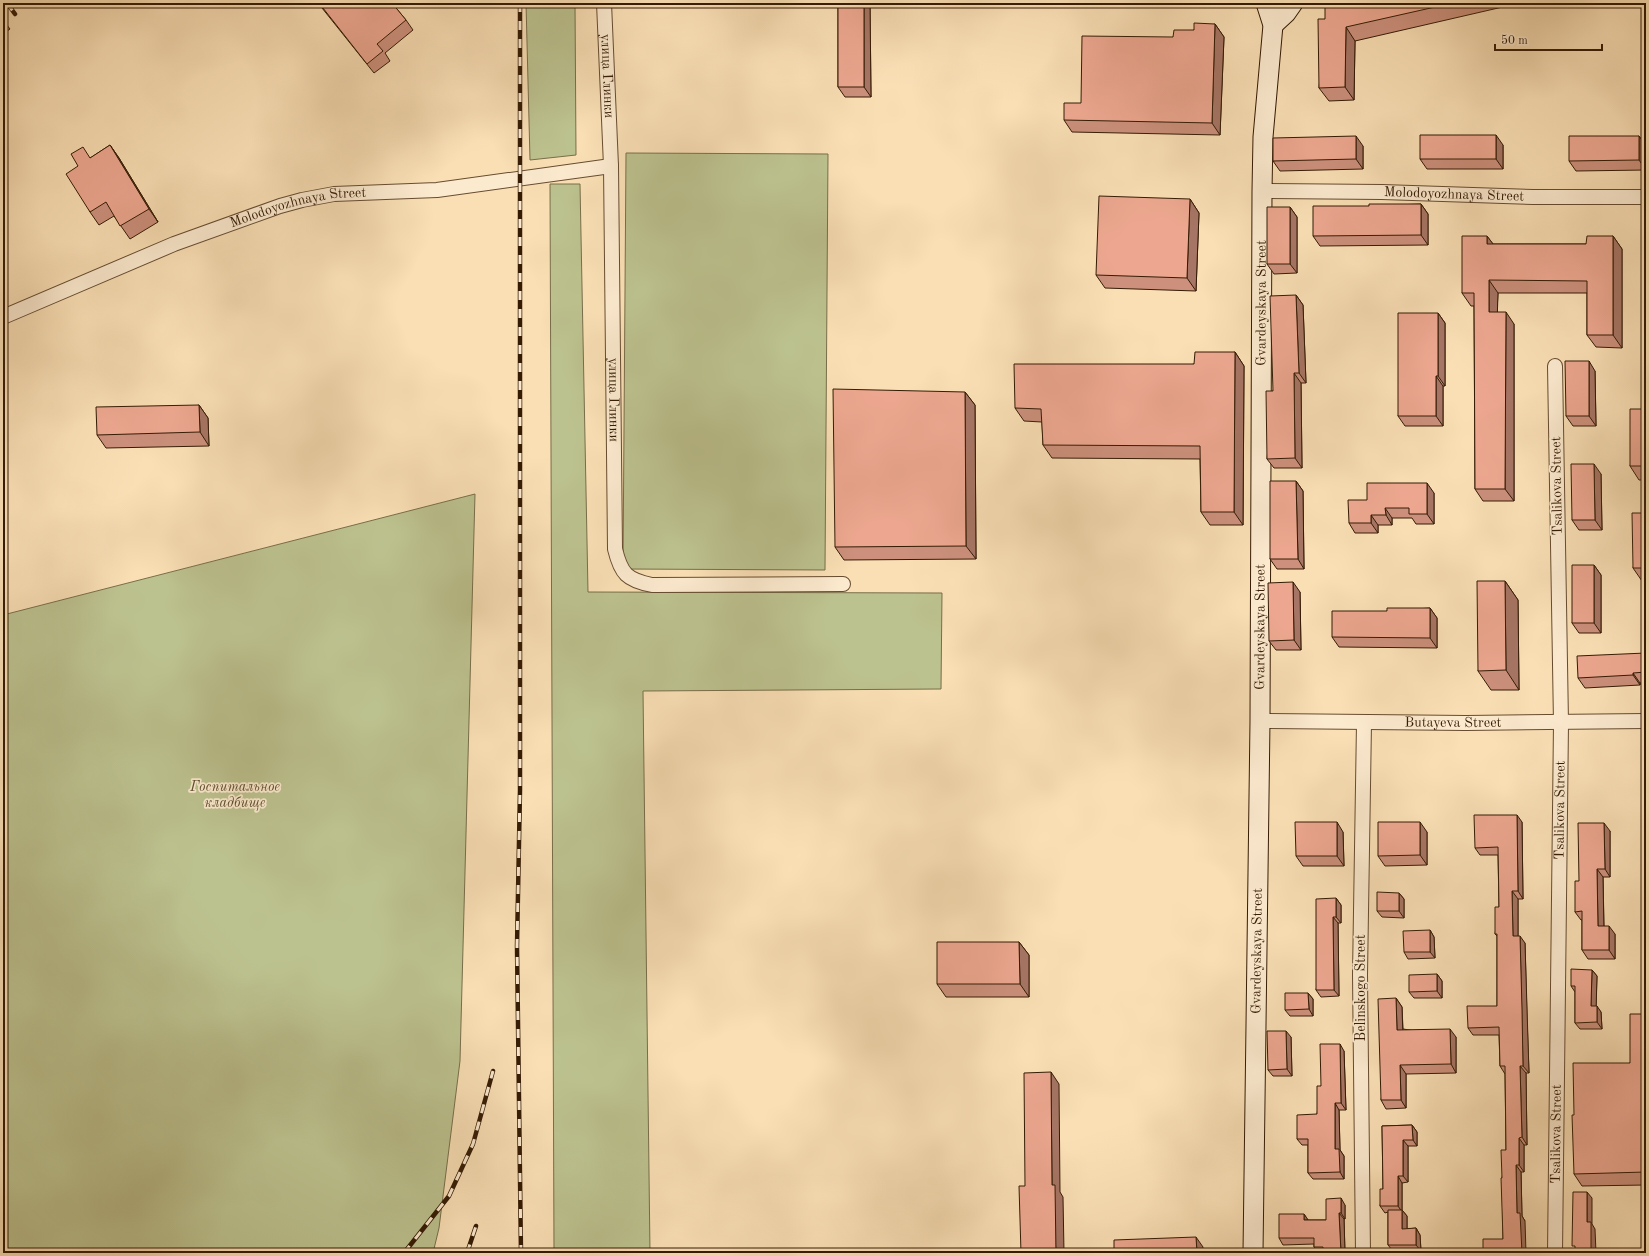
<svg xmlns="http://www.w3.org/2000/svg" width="1649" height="1256" viewBox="0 0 1649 1256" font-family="'Old Standard TT',serif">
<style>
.green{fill:#bcc28f;stroke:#786e4a}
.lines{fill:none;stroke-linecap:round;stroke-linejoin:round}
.street-casing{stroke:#664c30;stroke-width:16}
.secondary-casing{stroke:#341b04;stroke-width:21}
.street{stroke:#fceacf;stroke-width:14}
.secondary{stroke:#fceacf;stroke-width:19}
.rail-casing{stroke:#341b04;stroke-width:4.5}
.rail{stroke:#fceacf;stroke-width:3;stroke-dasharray:9;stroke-linecap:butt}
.wall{fill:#cc907c;stroke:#341b04}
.shaded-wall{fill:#a67565;stroke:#341b04}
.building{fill:#eda790;stroke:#341b04}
.labels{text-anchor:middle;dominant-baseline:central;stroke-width:3.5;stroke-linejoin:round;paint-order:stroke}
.street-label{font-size:14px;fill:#341b04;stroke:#fceacf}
.park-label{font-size:14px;font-style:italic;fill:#5d4d2e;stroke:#fceacf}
</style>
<rect width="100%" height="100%" fill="#fadfb5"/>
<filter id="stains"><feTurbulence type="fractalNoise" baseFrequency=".005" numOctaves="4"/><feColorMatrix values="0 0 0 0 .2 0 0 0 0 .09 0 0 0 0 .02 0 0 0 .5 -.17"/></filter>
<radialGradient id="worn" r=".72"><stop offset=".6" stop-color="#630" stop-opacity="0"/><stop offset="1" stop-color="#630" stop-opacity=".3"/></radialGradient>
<path class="green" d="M526 3H575L576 155 530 160Z
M626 153 828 154 825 570 623 569Z
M550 184H580L588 592 942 593 941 689 643 691 650 1253H554Z
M475 494 460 1061 439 1228 433 1253H3V615Z"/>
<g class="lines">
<g class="street-casing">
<g id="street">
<path id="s1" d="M604 3 611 166 615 549C621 574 627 580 652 585L843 584"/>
<path id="s2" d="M1262 191 1382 192 1533 197H1646"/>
<path id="s3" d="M3 317 174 244 280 206 302 200 334 194 437 190 611 166"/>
<path id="s4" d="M1260 721 1466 723 1646 721"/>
<path d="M1363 1253 1360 975 1364 723"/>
<path id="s5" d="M1555 1253 1561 723 1555 366"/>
</g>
</g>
<g class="secondary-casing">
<g id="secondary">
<path d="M1273 25 1286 13 1293 3"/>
<path id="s6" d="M1253 1253 1260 721 1262 191 1263 137 1273 25 1266 3"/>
</g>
</g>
<use href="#street" class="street"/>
<use href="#secondary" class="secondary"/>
<g class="rail-casing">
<path id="rail" d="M7 3 15 14
M520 3V790L517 946 521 1253
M404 1253 449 1196 473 1144 493 1071
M467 1253 476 1226"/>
</g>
<use href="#rail" class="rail"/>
</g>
<path class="wall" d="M318 3H392L406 20 413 30 385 53 390 61 374 73Z
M838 3H870L871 97H845L838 87Z
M1338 3H1520L1355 41 1354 100 1329 101 1319 88 1325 19Z
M3 20 10 29 3 34Z
M1215 24 1224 37 1220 135 1072 132 1064 120 1081 103 1173 37 1194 30Z
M1639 136 1646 146V170L1576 171 1569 161Z
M110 145 119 158 158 222 130 239 114 216 99 225 90 212 78 166Z
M1503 145V169H1427L1420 159Z
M1363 146V169L1280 171 1273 161Z
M1190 199 1199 213 1196 291 1105 288 1096 275Z
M1421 204 1428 214V245L1320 246 1313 236 1369 206Z
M1290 207 1297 217V273L1274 274 1267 264Z
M1487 236 1493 244H1586L1613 236 1622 249V348L1596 347 1587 335V293H1498L1497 312 1514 324V501H1483L1475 489 1474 306H1471L1462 293Z
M1296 295 1303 305 1306 383H1301L1302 468H1274L1267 459 1273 391Z
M1438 313 1445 323V386H1443V426H1405L1398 416Z
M1235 352 1244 366 1243 525H1210L1201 512 1200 459 1052 458 1043 445 1042 422 1024 421 1015 408 1194 364Z
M1595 371 1596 426H1573L1566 416Z
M965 392 975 405 976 559 844 560 835 547Z
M199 405 208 418 209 446 106 448 97 435Z
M1646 409V480H1639L1630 466Z
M1601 474 1602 530H1579L1572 520Z
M1296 481 1303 491 1304 569H1277L1270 559Z
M1434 493V524H1416L1412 518H1392V525H1378V533H1355L1349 523 1367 500Z
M1646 513V581H1642L1633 568Z
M1594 565 1601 575V633H1579L1572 623Z
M1505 581 1518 600 1519 690H1491L1478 671Z
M1300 592 1301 650H1276L1269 641Z
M1430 608 1437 618V648L1339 647 1332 637 1387 611Z
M1646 653V682L1640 683V685L1585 688 1578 678Z
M1522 822 1523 899H1518V936L1525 943 1527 1017 1529 1073H1526L1527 1145H1524V1172H1521L1522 1216 1525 1221 1503 1239 1502 1178 1506 1150 1505 1074 1500 1066 1499 1035H1473L1468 1028 1497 1006V936L1495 934 1499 907 1498 855H1480L1475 848Z
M1610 831V877H1603L1604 926 1615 934V959H1588L1582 950V920H1581L1575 912Z
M1343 832 1344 866H1303L1296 856Z
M1427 832V865L1385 866 1378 856Z
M1399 893 1404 899V918L1382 917 1377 911Z
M1336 898 1341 905V923H1338L1339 996 1321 997 1316 990Z
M1430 930 1434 937 1435 958 1408 959 1404 952Z
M1019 942 1029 955V997H946L937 984Z
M1592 970 1597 976 1596 1006 1601 1012 1602 1029H1580L1575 1023V992L1571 986Z
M1437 974 1442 981V998H1414L1409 992Z
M1308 993 1313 999V1016H1290L1285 1010Z
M1396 998 1402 1007 1403 1029 1456 1037V1073L1406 1074V1108L1386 1109 1381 1100Z
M1646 1014V1185L1582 1186 1574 1174 1630 1063Z
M1291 1037 1292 1076H1273L1268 1070Z
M1344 1051 1346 1110H1339L1340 1150 1344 1156V1179H1313L1308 1173V1145H1302L1297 1139 1317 1114 1321 1086Z
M1412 1125 1417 1132V1146H1408V1182L1402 1183V1210L1407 1216V1229L1416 1228 1420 1235 1421 1251H1393L1388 1245V1212L1385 1213 1380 1206 1383 1189 1382 1126Z
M1345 1205V1219H1344L1345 1253H1318L1314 1247V1244L1283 1245 1279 1238 1304 1214 1308 1220H1326Z"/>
<path class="shaded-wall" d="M864 3H870L871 97 864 87Z
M1215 24 1224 37 1220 135 1212 123Z
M1346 27 1355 41 1354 100 1345 87Z
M1496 135 1503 145V169L1496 159Z
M1356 136 1363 146V169L1356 159Z
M1639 136 1646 146V170L1639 160Z
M110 145 119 158 158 222 149 209Z
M1190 199 1199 213 1196 291 1187 278Z
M1421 204 1428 214V245L1421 235Z
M1290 207 1297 217V273L1290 264Z
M1487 236 1496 248 1487 244Z
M1613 236 1622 249V348L1613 335Z
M1489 280 1498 293 1497 324 1489 312Z
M1296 295 1303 305 1306 383 1299 373Z
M1506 312 1514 324V501L1505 489Z
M1438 313 1445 323V386L1438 376Z
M1235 352 1244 366 1243 525 1234 512Z
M1589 361 1595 371 1596 426 1589 416Z
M1294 373 1301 383 1302 468 1295 458Z
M1436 376 1443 386V426L1436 416Z
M965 392 975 405 976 559 966 546Z
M199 405 208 418 209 446 200 432Z
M1594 464 1601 474 1602 530 1595 520Z
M1296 481 1303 491 1304 569 1298 559Z
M1427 483 1434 493V524L1427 514Z
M1385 508 1392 518V525L1386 515Z
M1371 515 1378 525V533L1371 523Z
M1594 565 1601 575V633L1594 623Z
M1505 581 1518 600 1519 690 1506 670Z
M1293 582 1300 592 1301 650 1294 640Z
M1430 608 1437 618V648L1430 638Z
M1633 673 1640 683V685L1633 675Z
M1517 815 1522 822 1523 899 1518 891Z
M1337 822 1343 832 1344 866 1337 856Z
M1420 822 1427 832V865L1420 855Z
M1604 823 1610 831V877L1605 869Z
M1597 869 1603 877 1604 934 1598 926Z
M1512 891 1518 899V943L1513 936Z
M1399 893 1404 899V918L1399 911Z
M1336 898 1341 905V923L1336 917Z
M1333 917 1338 923 1339 996 1334 990Z
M1609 926 1615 934V959L1609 950Z
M1430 930 1434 937 1435 958 1430 952Z
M1520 936 1525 943 1529 1073 1523 1066Z
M1019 942 1029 955V997L1020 984Z
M1592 970 1597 976 1596 1012 1591 1006Z
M1437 974 1442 981V998L1437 991Z
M1308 993 1313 999V1016L1309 1009Z
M1396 998 1402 1007 1403 1038 1397 1030Z
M1597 1006 1601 1012 1602 1029 1597 1022Z
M1450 1029 1456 1037V1073L1451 1064Z
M1286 1031 1291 1037 1292 1076 1287 1069Z
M1340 1044 1344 1051 1346 1110 1341 1103Z
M1400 1065 1406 1074V1108L1401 1100Z
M1520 1066 1526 1073 1527 1145 1522 1137Z
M1051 1072 1059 1084 1060 1192 1063 1197 1064 1253H1056L1052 1185Z
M1335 1103 1339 1110 1340 1150 1344 1156V1179L1340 1172 1335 1149Z
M1412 1125 1417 1132V1146L1413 1140Z
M1519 1138 1524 1145V1172L1519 1165Z
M1403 1140 1408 1146V1182L1403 1176Z
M1516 1165 1521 1172 1522 1216 1525 1221 1526 1253H1522L1517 1213Z
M1398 1176 1402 1183V1210L1407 1216V1235L1402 1229V1212L1398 1206Z
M1587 1192 1592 1198V1224L1595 1229 1596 1253H1591L1587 1222Z
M1341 1198 1345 1205V1219L1341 1213Z
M1339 1213 1344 1219 1345 1253H1341Z
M1304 1214 1308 1220H1304Z
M1416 1228 1420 1235 1421 1251 1416 1245Z
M1196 1237 1203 1247V1253H1197Z"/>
<path class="building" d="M319 3H392L406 20 377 44 383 51 367 64Z
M838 3H864V87H838Z
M1338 3H1453L1346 27 1345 87 1319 88 1318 19H1325V6Z
M1194 23 1215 24 1212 123 1064 120V103H1081L1082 36 1173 37 1174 30H1194Z
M1420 135H1496V159H1420Z
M1356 136V159L1273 161V138Z
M1569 136H1639V160L1569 161Z
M110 145 149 209 120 226 106 202 90 212 66 174 78 166 71 154 83 147 90 158Z
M1099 196 1190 199 1187 278 1096 275Z
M1369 204H1421V235L1313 236V206H1369Z
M1267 207H1290V264H1267Z
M1462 236H1487V244H1586L1587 236H1613V335H1587V281L1489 280V312H1506L1505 489H1475L1474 293H1462Z
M1296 295 1299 373H1294L1295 458 1267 459 1266 391H1273L1270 296Z
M1398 313H1438V376H1436V416H1398Z
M1195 352H1235L1234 512H1201L1200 446 1043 445 1041 409 1015 408 1014 364H1194Z
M1565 361H1589V416H1566Z
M833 389 965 392 966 546 835 547Z
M199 405 200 432 97 435 96 407Z
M1630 409H1646V466H1630Z
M1571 464H1594L1595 520H1572Z
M1270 481H1296L1298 559H1270Z
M1367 483H1427V514H1409V508H1385L1386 515H1371V523H1349L1348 500H1367Z
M1632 513H1646V568H1633Z
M1572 565H1594V623H1572Z
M1477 581H1505L1506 670 1478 671Z
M1293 582 1294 640 1269 641 1268 583Z
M1387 608H1430V638L1332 637V611H1387Z
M1646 653V672L1633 673V675L1578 678 1577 656Z
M1474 815H1517L1518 891H1512L1513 936H1520L1522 1009 1523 1066H1520L1522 1137 1519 1138V1165H1516L1517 1213H1520L1522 1253H1483V1239H1503L1501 1178H1502L1501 1150H1506L1505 1066H1500L1499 1027 1468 1028 1467 1006H1497V934H1495V907H1499L1498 847 1475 848Z
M1295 822H1337V856H1296Z
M1378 822H1420V855L1378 856Z
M1578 823H1604L1605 869H1597L1598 926H1609V950H1582V911L1575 912V881H1579Z
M1377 892 1399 893V911H1377Z
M1336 898V917H1333L1334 990H1316V899Z
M1430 930V952H1404L1403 931Z
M937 942H1019L1020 984H937Z
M1571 969 1592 970 1591 1006H1597V1022L1575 1023V986H1571Z
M1437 974V991L1409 992V975Z
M1285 993H1308L1309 1009 1285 1010Z
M1396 998 1397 1030 1450 1029 1451 1064 1400 1065 1401 1100H1381L1378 999Z
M1630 1014H1646V1172L1574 1174 1572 1115H1574L1573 1063H1630Z
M1267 1031H1286L1287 1069 1268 1070Z
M1320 1044H1340L1341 1103H1335V1149H1339L1340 1172 1308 1173V1139H1297V1115L1317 1114V1086H1321Z
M1051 1072 1052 1185H1055L1056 1253H1021L1019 1186H1025L1024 1073Z
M1412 1125 1413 1140H1403V1176H1398V1206H1380V1189H1383L1382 1126Z
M1573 1192H1587V1222H1591V1253H1575V1246H1572Z
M1341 1198V1213H1339L1341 1253H1323V1247H1314V1238H1279V1214H1304V1220H1326V1199Z
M1388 1210H1402V1229L1416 1228V1245H1388Z
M1196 1237 1197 1253H1114V1240Z"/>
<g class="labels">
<g class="street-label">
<text stroke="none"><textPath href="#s1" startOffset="73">улица Глинки</textPath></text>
<text stroke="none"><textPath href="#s2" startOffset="192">Molodoyozhnaya Street</textPath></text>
<text stroke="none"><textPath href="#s3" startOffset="316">Molodoyozhnaya Street</textPath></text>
<text stroke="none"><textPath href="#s6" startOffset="950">Gvardeyskaya Street</textPath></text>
<text stroke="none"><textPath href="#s1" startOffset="397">улица Глинки</textPath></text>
<text transform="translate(1557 486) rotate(-91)">Tsalikova Street</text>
<text stroke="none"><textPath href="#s6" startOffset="626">Gvardeyskaya Street</textPath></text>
<text stroke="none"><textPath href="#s4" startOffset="193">Butayeva Street</textPath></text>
<text stroke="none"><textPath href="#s5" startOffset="443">Tsalikova Street</textPath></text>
<text stroke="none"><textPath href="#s6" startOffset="302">Gvardeyskaya Street</textPath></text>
<text transform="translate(1361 988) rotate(-90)">Belinskogo Street</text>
<text stroke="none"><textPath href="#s5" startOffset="119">Tsalikova Street</textPath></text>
</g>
<g class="park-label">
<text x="235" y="787">Госпитальное<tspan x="235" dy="16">кладбище</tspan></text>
</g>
</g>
<rect width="1649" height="1256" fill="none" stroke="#fadfb5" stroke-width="16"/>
<rect x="4" y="4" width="1641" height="1248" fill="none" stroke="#341b04" stroke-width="2"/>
<rect x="8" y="8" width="1633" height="1240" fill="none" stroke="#341b04"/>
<path d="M1495 44v6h107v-6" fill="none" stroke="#341b04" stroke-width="2"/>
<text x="1501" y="44" font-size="12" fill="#341b04" stroke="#fceacf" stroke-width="3" paint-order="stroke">50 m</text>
<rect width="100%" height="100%" filter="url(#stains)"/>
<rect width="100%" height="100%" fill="url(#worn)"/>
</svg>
